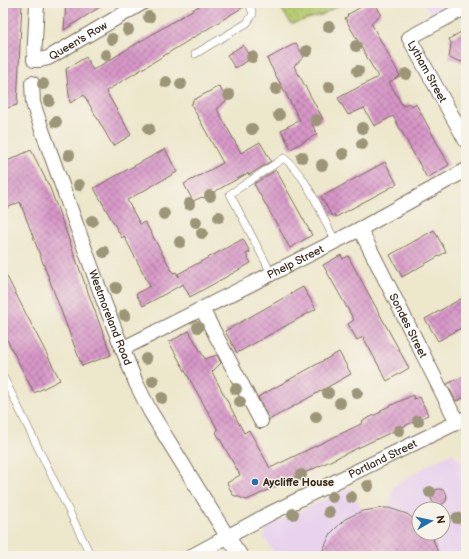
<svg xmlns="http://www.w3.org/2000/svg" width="469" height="559" viewBox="0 0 469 559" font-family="'Balsamiq Sans',sans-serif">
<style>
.built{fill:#e8d2ee;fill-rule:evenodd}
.park{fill:url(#park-dots);stroke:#797a46}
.building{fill:url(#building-cross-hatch)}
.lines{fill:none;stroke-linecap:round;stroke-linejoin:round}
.lane-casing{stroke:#796c5b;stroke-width:8}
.street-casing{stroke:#796c5b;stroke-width:16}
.lane{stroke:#fff;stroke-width:7}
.street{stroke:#fff;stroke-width:14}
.tree{fill:#9c9577}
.poi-dot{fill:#1f6fb2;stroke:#f7f3e8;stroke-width:1.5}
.labels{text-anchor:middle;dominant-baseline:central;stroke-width:3;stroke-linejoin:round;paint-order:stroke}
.street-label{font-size:11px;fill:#3b2a1e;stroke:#f7f3e8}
.poi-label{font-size:11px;font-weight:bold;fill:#3b2a1e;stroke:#f7f3e8;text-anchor:start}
</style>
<defs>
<pattern id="park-dots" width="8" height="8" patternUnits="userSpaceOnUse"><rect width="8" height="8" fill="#b7cb6f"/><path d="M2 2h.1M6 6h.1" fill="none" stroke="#9eae60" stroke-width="1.8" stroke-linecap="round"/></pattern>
<pattern id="building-cross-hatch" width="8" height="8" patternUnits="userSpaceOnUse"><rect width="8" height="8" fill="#d796c8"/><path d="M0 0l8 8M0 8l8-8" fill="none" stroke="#b07ba2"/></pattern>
</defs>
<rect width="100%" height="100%" fill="#f7f3e8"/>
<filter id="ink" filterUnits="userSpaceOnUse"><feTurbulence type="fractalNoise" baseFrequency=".025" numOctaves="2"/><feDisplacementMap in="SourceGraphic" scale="8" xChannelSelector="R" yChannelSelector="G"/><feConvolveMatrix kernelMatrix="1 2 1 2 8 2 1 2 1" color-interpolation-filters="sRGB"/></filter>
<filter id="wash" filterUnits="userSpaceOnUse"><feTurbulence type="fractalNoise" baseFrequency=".012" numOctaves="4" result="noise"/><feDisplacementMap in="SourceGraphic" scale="16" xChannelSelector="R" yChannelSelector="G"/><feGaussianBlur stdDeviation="0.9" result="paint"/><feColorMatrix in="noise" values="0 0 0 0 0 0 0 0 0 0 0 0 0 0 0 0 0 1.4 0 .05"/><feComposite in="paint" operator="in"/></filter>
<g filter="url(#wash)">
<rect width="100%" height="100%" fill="#ede7cc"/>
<path class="built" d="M424 3H464L434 20Z
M452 453 466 466V556H276L264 537 267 527 351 487 362 510 383 508H389L393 487 423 468ZM419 509H443V533H419Z"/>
<path class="park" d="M282 3H343L322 15 291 24 279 5Z"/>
<g id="blocks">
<path class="building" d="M3 3H22L17 105 3 109Z
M66 3H106L64 30Z
M204 3H244L245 6 106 91 131 135 113 146 84 95 70 103 66 69 86 57 93 70Z
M368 3H375L381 14 371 23 400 76 389 82 403 106 409 103 411 106 416 104 449 165 427 178 393 116 374 126 364 108 348 115 338 98 378 77 345 18 348 16 347 15Z
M466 29V63L449 58 451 43 449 39Z
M296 43 304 57 294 66 323 119 312 125 317 134 291 149 281 130 300 120 267 59Z
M243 45 251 59 235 68 227 55Z
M219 86 227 100 217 109 241 153 260 142 271 161 249 175 248 173 203 198 202 197 193 201 184 184 223 163 191 104 193 103 192 101Z
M165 149 177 172 127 200 140 224 145 222 173 273 176 272 179 277 178 274 243 239 250 252 246 254 251 263 190 297 183 284 143 306 136 294 150 286 124 236 122 238 94 188Z
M31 150 50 188 111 355 82 366 20 202 3 210V163Z
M385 162 397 184 336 217 334 214 332 216 321 197Z
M276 170 312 235 290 248 254 184Z
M434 230 446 252 402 277 390 255Z
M341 255 343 259 348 256 409 368 387 381 363 337 357 340 348 324 354 320 323 265Z
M3 269 60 380 34 393 3 332Z
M303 287 316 309 237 353 225 331Z
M466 296V325L438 341 425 319Z
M189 331 205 359 217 355 221 363 212 372 244 433 249 430 270 468 363 423 362 421 381 412V410L413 395 414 399 420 397 428 415 247 500 233 495 227 483 240 475 216 432 218 430 169 342Z
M339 352 351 374 269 420 258 397Z
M466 375V397L456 401 447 384Z
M431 497a8 8 0 1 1 16 0a8 8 0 1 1-16 0Z
M383 508H389L407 514 419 523V533H428L433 539 439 556H320L331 533 345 519 362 511Z"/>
</g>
</g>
<g filter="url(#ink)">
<use href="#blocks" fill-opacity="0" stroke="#796c5b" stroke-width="1"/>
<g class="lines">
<g class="lane-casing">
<path id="lane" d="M195 54 247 23 253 14 249 3
M270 274 267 265 230 194 284 158C301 172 312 193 321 212 326 222 329 232 336 240
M3 376 91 556"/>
</g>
<g class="street-casing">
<g id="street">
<path id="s1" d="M37 3 34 60H40L48 58 142 3"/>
<path id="s2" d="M466 7 409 38 466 141"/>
<path id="s3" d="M32 83 33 103 41 127 104 302 136 383 150 411 227 536 241 556"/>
<path id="s4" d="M360 229 457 422"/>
<path d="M202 309 261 421"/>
<path id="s5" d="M122 349 360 229 466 170"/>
<path id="s6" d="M192 556 269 514 466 418"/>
</g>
</g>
<use href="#lane" class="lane"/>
<use href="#street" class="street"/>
</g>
<g class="tree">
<circle cx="149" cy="17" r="6"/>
<circle cx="329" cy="27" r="6"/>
<circle cx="128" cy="30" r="6"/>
<circle cx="112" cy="39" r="6"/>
<circle cx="356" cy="46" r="6"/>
<circle cx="307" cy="51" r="6"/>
<circle cx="106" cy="55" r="6"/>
<circle cx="252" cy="57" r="6"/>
<circle cx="358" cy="71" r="6"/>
<circle cx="406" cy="74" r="6"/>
<circle cx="166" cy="82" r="6"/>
<circle cx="43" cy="84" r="6"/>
<circle cx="181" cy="84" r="6"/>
<circle cx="329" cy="87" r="6"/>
<circle cx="276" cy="89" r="6"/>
<circle cx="229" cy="95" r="6"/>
<circle cx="49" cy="101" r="6"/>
<circle cx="279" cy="115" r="6"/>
<circle cx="316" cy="120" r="6"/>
<circle cx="56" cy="122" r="6"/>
<circle cx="363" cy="128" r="6"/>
<circle cx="149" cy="129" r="6"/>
<circle cx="252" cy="129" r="6"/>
<circle cx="362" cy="144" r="6"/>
<circle cx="343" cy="154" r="6"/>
<circle cx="69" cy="155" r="6"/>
<circle cx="302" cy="157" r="6"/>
<circle cx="322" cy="165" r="6"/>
<circle cx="79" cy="185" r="6"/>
<circle cx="210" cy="196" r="6"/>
<circle cx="189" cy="204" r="6"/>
<circle cx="164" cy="214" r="6"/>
<circle cx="219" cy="217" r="6"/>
<circle cx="92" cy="221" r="6"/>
<circle cx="196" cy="222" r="6"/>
<circle cx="202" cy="233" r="6"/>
<circle cx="180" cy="242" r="6"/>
<circle cx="104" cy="252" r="6"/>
<circle cx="116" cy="288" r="6"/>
<circle cx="125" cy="315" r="6"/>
<circle cx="198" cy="327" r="6"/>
<circle cx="146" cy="359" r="6"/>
<circle cx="153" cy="381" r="6"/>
<circle cx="236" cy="389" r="6"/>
<circle cx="328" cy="393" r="6"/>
<circle cx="357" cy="393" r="6"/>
<circle cx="162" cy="398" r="6"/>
<circle cx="240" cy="402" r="6"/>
<circle cx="340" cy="403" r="6"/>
<circle cx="316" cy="417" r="6"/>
<circle cx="418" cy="421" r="6"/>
<circle cx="399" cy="431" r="6"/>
<circle cx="301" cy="475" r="6"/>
<circle cx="368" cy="486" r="6"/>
<circle cx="430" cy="492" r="6"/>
<circle cx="332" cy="497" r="6"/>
<circle cx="351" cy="497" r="6"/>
<circle cx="329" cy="512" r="6"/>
<circle cx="293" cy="514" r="6"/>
<circle cx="457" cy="518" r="6"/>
</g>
</g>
<circle class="poi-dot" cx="255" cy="482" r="4"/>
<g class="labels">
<g class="street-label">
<text stroke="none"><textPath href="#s1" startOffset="106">Queen's Row</textPath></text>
<text stroke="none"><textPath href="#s2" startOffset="103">Lytham Street</textPath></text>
<text stroke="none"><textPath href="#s5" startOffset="194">Phelp Street</textPath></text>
<text stroke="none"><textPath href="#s3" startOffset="248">Westmoreland Road</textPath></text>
<text stroke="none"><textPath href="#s4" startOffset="108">Sondes Street</textPath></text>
<text stroke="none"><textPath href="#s6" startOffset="214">Portland Street</textPath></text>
</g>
<g class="poi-label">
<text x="263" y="482">Aycliffe House</text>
</g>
</g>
<rect width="469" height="559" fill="none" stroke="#f7f3e8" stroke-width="16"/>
<g transform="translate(431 521) rotate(81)"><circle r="19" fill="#f7f3e8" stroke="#aca397"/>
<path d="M0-3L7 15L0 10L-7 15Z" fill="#1f6fb2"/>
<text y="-6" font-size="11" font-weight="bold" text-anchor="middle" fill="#3b2a1e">N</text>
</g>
</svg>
